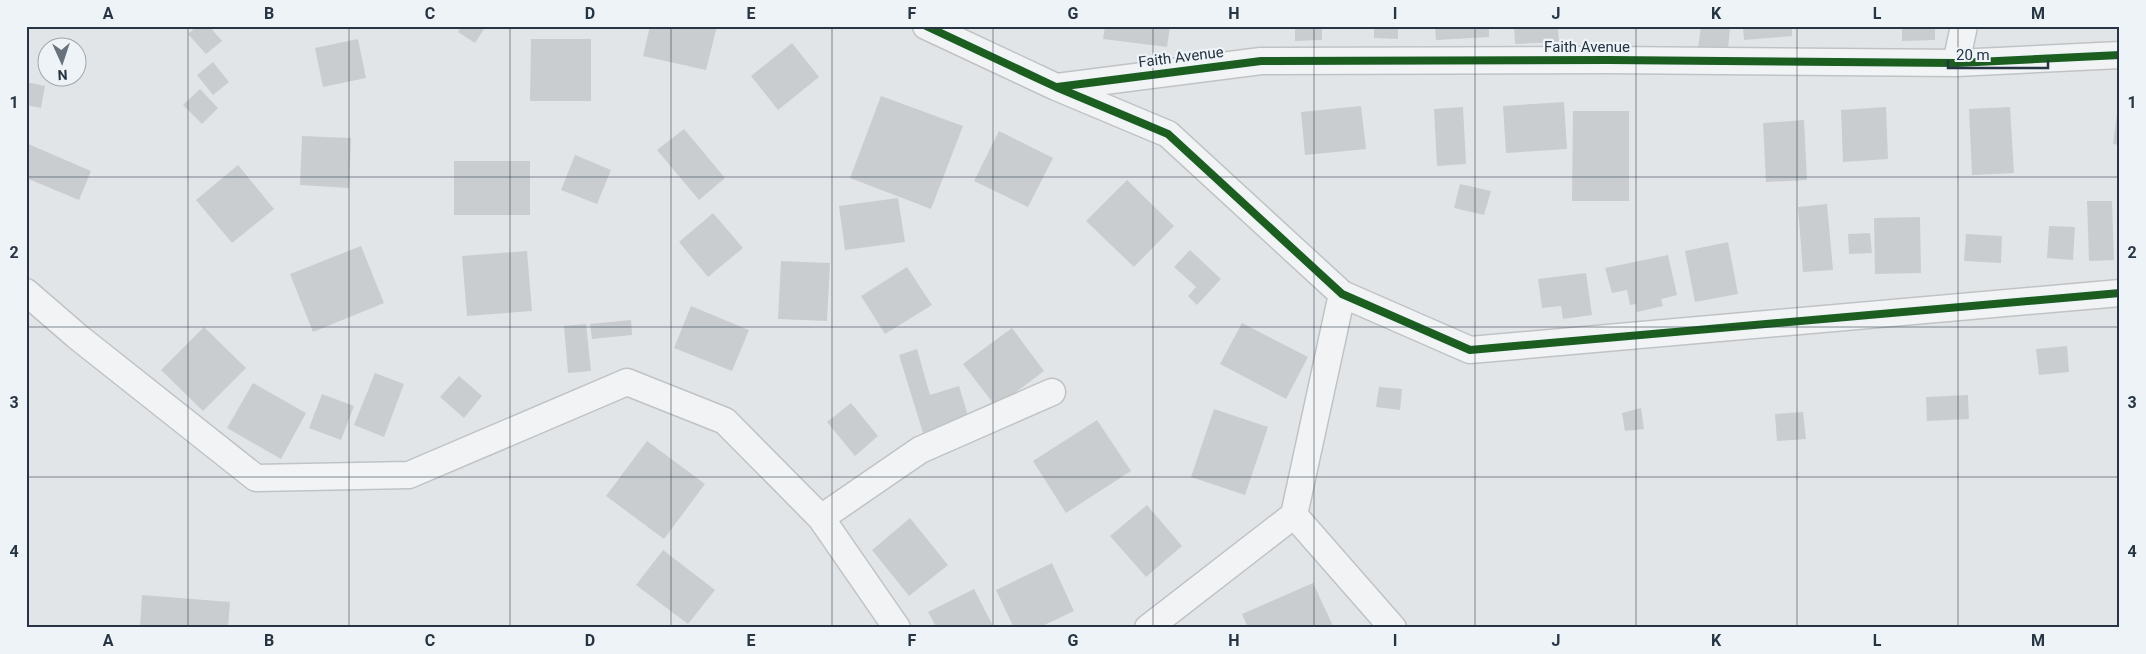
<svg xmlns="http://www.w3.org/2000/svg" width="2146" height="654" viewBox="0 0 2146 654" font-family="Roboto,sans-serif">
<style>
.building{fill:#cacdd0}
.lines{fill:none;stroke-linecap:round;stroke-linejoin:round}
.street-casing{stroke:#c0c3c5;stroke-width:29}
.street{stroke:#f1f3f4;stroke-width:26}
.cycleway-casing{stroke:#eef3f7;stroke-width:11}
.cycleway{stroke:#1b5e20;stroke-width:8}
.grid{fill:none;stroke:#263443;stroke-width:1;stroke-opacity:0.55}
.labels{text-anchor:middle;dominant-baseline:central;stroke-width:4.5;stroke-linejoin:round;paint-order:stroke}
.street-label{font-size:15px;fill:#263443;stroke:#eef3f7}
.neatline{fill:none;stroke:#263443;stroke-width:2}
.grid-label{font-size:16px;text-anchor:middle;font-weight:bold;fill:#263443}
</style>
<rect width="100%" height="100%" fill="#e2e5e7"/>
<path class="building" d="M197 26H209L222 41 206 54 188 34Z
M461 26H486L475 43 458 32Z
M650 26H717L706 70 643 56Z
M1105 26H1170L1167 47 1103 39Z
M1295 26H1322V40L1295 41Z
M1374 26H1398V39L1374 38Z
M1435 26H1489V37L1436 40Z
M1514 26H1558L1559 42 1515 44Z
M1701 26H1730L1728 51 1698 48Z
M1743 26H1792V36L1744 40Z
M1902 26H1935V40L1902 41Z
M358 39 366 78 323 87 315 48Z
M531 39H591V101H530Z
M792 43 819 77 778 110 751 76Z
M213 62 229 82 213 95 197 75Z
M26 82 45 86 41 108 26 105Z
M200 89 218 108 202 124 183 105Z
M881 96 963 126 931 209 850 178Z
M2119 98H2120V145L2113 144Z
M1564 102 1567 149 1506 153 1503 106Z
M1361 106 1366 149 1305 155 1301 112Z
M1463 107 1466 164 1437 166 1434 109Z
M1886 107 1888 159 1843 162 1841 110Z
M2010 107 2014 173 1972 175 1969 109Z
M1573 111H1629V201H1572Z
M1804 120 1807 180 1766 182 1763 123Z
M684 129 725 178 699 200 657 150Z
M999 131 1053 158 1028 207 974 181Z
M302 136 351 138 349 188 300 185Z
M26 143 91 171 79 200 26 178Z
M575 155 611 170 597 204 561 190Z
M454 161H530V215H454Z
M238 165 274 209 232 243 196 200Z
M1127 180 1174 226 1134 267 1086 221Z
M1460 184 1491 191 1484 215 1454 208Z
M898 198 905 242 845 250 839 206Z
M2087 201H2112L2114 260 2089 261Z
M1827 204 1833 270 1803 272 1798 207Z
M713 213 743 248 708 277 679 242Z
M1920 217 1921 273 1875 274 1874 218Z
M2049 226 2075 227 2073 260 2047 258Z
M1870 233 1872 253 1849 254 1848 234Z
M1966 234 2002 236 2001 263 1964 261Z
M1728 242 1738 294 1695 302 1685 251Z
M361 246 384 303 313 332 290 274Z
M1190 250 1221 279 1197 305 1188 296 1196 287 1174 267Z
M527 251 532 311 467 316 462 256Z
M1668 255 1677 295 1661 299 1663 306 1637 312 1636 304 1630 305 1627 290 1612 293 1605 268Z
M781 261 830 263 827 321 778 319Z
M907 267 932 305 885 334 861 296Z
M1586 273 1592 315 1563 319 1561 306 1542 308 1538 279Z
M691 306 749 330 732 371 674 348Z
M631 320 632 335 592 339 590 324Z
M1242 323 1308 357 1286 399 1220 364Z
M586 324 591 371 568 373 564 326Z
M204 327 246 368 203 411 161 370Z
M1012 328 1044 371 996 407 963 364Z
M2067 346 2069 372 2039 375 2036 349Z
M917 349 930 395 959 386 969 419 923 433 899 355Z
M375 373 404 384 384 437 354 425Z
M459 376 482 396 464 418 440 397Z
M253 383 306 413 281 459 227 428Z
M1379 387 1402 389 1400 410 1376 407Z
M322 394 354 406 341 440 309 428Z
M1968 395 1969 419 1927 421 1926 397Z
M851 403 878 436 855 456 827 422Z
M1641 408 1644 429 1625 431 1622 413Z
M1214 409 1268 427 1245 495 1191 477Z
M1803 412 1806 439 1777 441 1775 414Z
M1097 420 1131 471 1066 513 1033 461Z
M647 441 705 484 664 539 606 496Z
M1147 505 1182 546 1146 577 1110 536Z
M910 518 948 565 909 596 872 550Z
M663 550 715 590 688 624 636 585Z
M1052 563 1074 611 1038 628H1014L996 590Z
M1313 583 1334 628H1248L1242 614Z
M974 589 994 628H937L928 612Z
M142 595 230 602 228 628H140Z"/>
<g class="lines">
<g class="street-casing">
<path id="street" d="M926 26 1056 87 1168 134 1342 294 1470 350 2120 293
M1956 63 1964 26
M1057 87 1261 61 1608 60 1956 63 2120 55
M26 292 78 337 256 478 409 475 627 382 725 421 821 518 897 628
M1342 294 1294 515 1393 628
M821 518 920 450 1052 392
M1148 628 1294 515"/>
</g>
<use href="#street" class="street"/>
<g class="cycleway-casing">
<path id="cycleway" d="M926 26 1056 87 1168 134 1342 294 1470 350 2120 293
M1057 87 1261 61 1608 60 1956 63 2120 55"/>
</g>
<use href="#cycleway" class="cycleway"/>
</g>
<path class="grid" d="M188 26V628M349 26V628M510 26V628M671 26V628M832 26V628M993 26V628M1153 26V628M1314 26V628M1475 26V628M1636 26V628M1797 26V628M1958 26V628M26 177H2120M26 327H2120M26 477H2120"/>
<g class="labels">
<g class="street-label">
<text x="1587" y="47">Faith Avenue</text>
<text transform="translate(1181 57) rotate(-7)">Faith Avenue</text>
</g>
</g>
<rect width="2146" height="654" fill="none" stroke="#eef3f7" stroke-width="55"/>
<g transform="translate(62 62) rotate(177)"><circle r="24" fill="#eef3f7" stroke="#9ea7af"/>
<path d="M0-4L9 19L0 12L-9 19Z" fill="#68727c"/>
<text y="-8" font-size="14" font-weight="bold" text-anchor="middle" fill="#263443">N</text>
</g>
<path d="M1948 60v8h100v-8" fill="none" stroke="#263443" stroke-width="2.5"/>
<text x="1956" y="60" font-size="15" fill="#263443" stroke="#eef3f7" stroke-width="4" paint-order="stroke">20 m</text>
<rect x="28" y="28" width="2090" height="598" class="neatline"/>
<g class="grid-label">
<text x="108" y="19">A</text>
<text x="269" y="19">B</text>
<text x="430" y="19">C</text>
<text x="590" y="19">D</text>
<text x="751" y="19">E</text>
<text x="912" y="19">F</text>
<text x="1073" y="19">G</text>
<text x="1234" y="19">H</text>
<text x="1395" y="19">I</text>
<text x="1556" y="19">J</text>
<text x="1716" y="19">K</text>
<text x="1877" y="19">L</text>
<text x="2038" y="19">M</text>
<text x="14" y="108">1</text>
<text x="2132" y="108">1</text>
<text x="14" y="258">2</text>
<text x="2132" y="258">2</text>
<text x="14" y="408">3</text>
<text x="2132" y="408">3</text>
<text x="14" y="557">4</text>
<text x="2132" y="557">4</text>
<text x="108" y="646">A</text>
<text x="269" y="646">B</text>
<text x="430" y="646">C</text>
<text x="590" y="646">D</text>
<text x="751" y="646">E</text>
<text x="912" y="646">F</text>
<text x="1073" y="646">G</text>
<text x="1234" y="646">H</text>
<text x="1395" y="646">I</text>
<text x="1556" y="646">J</text>
<text x="1716" y="646">K</text>
<text x="1877" y="646">L</text>
<text x="2038" y="646">M</text>
</g>
</svg>
